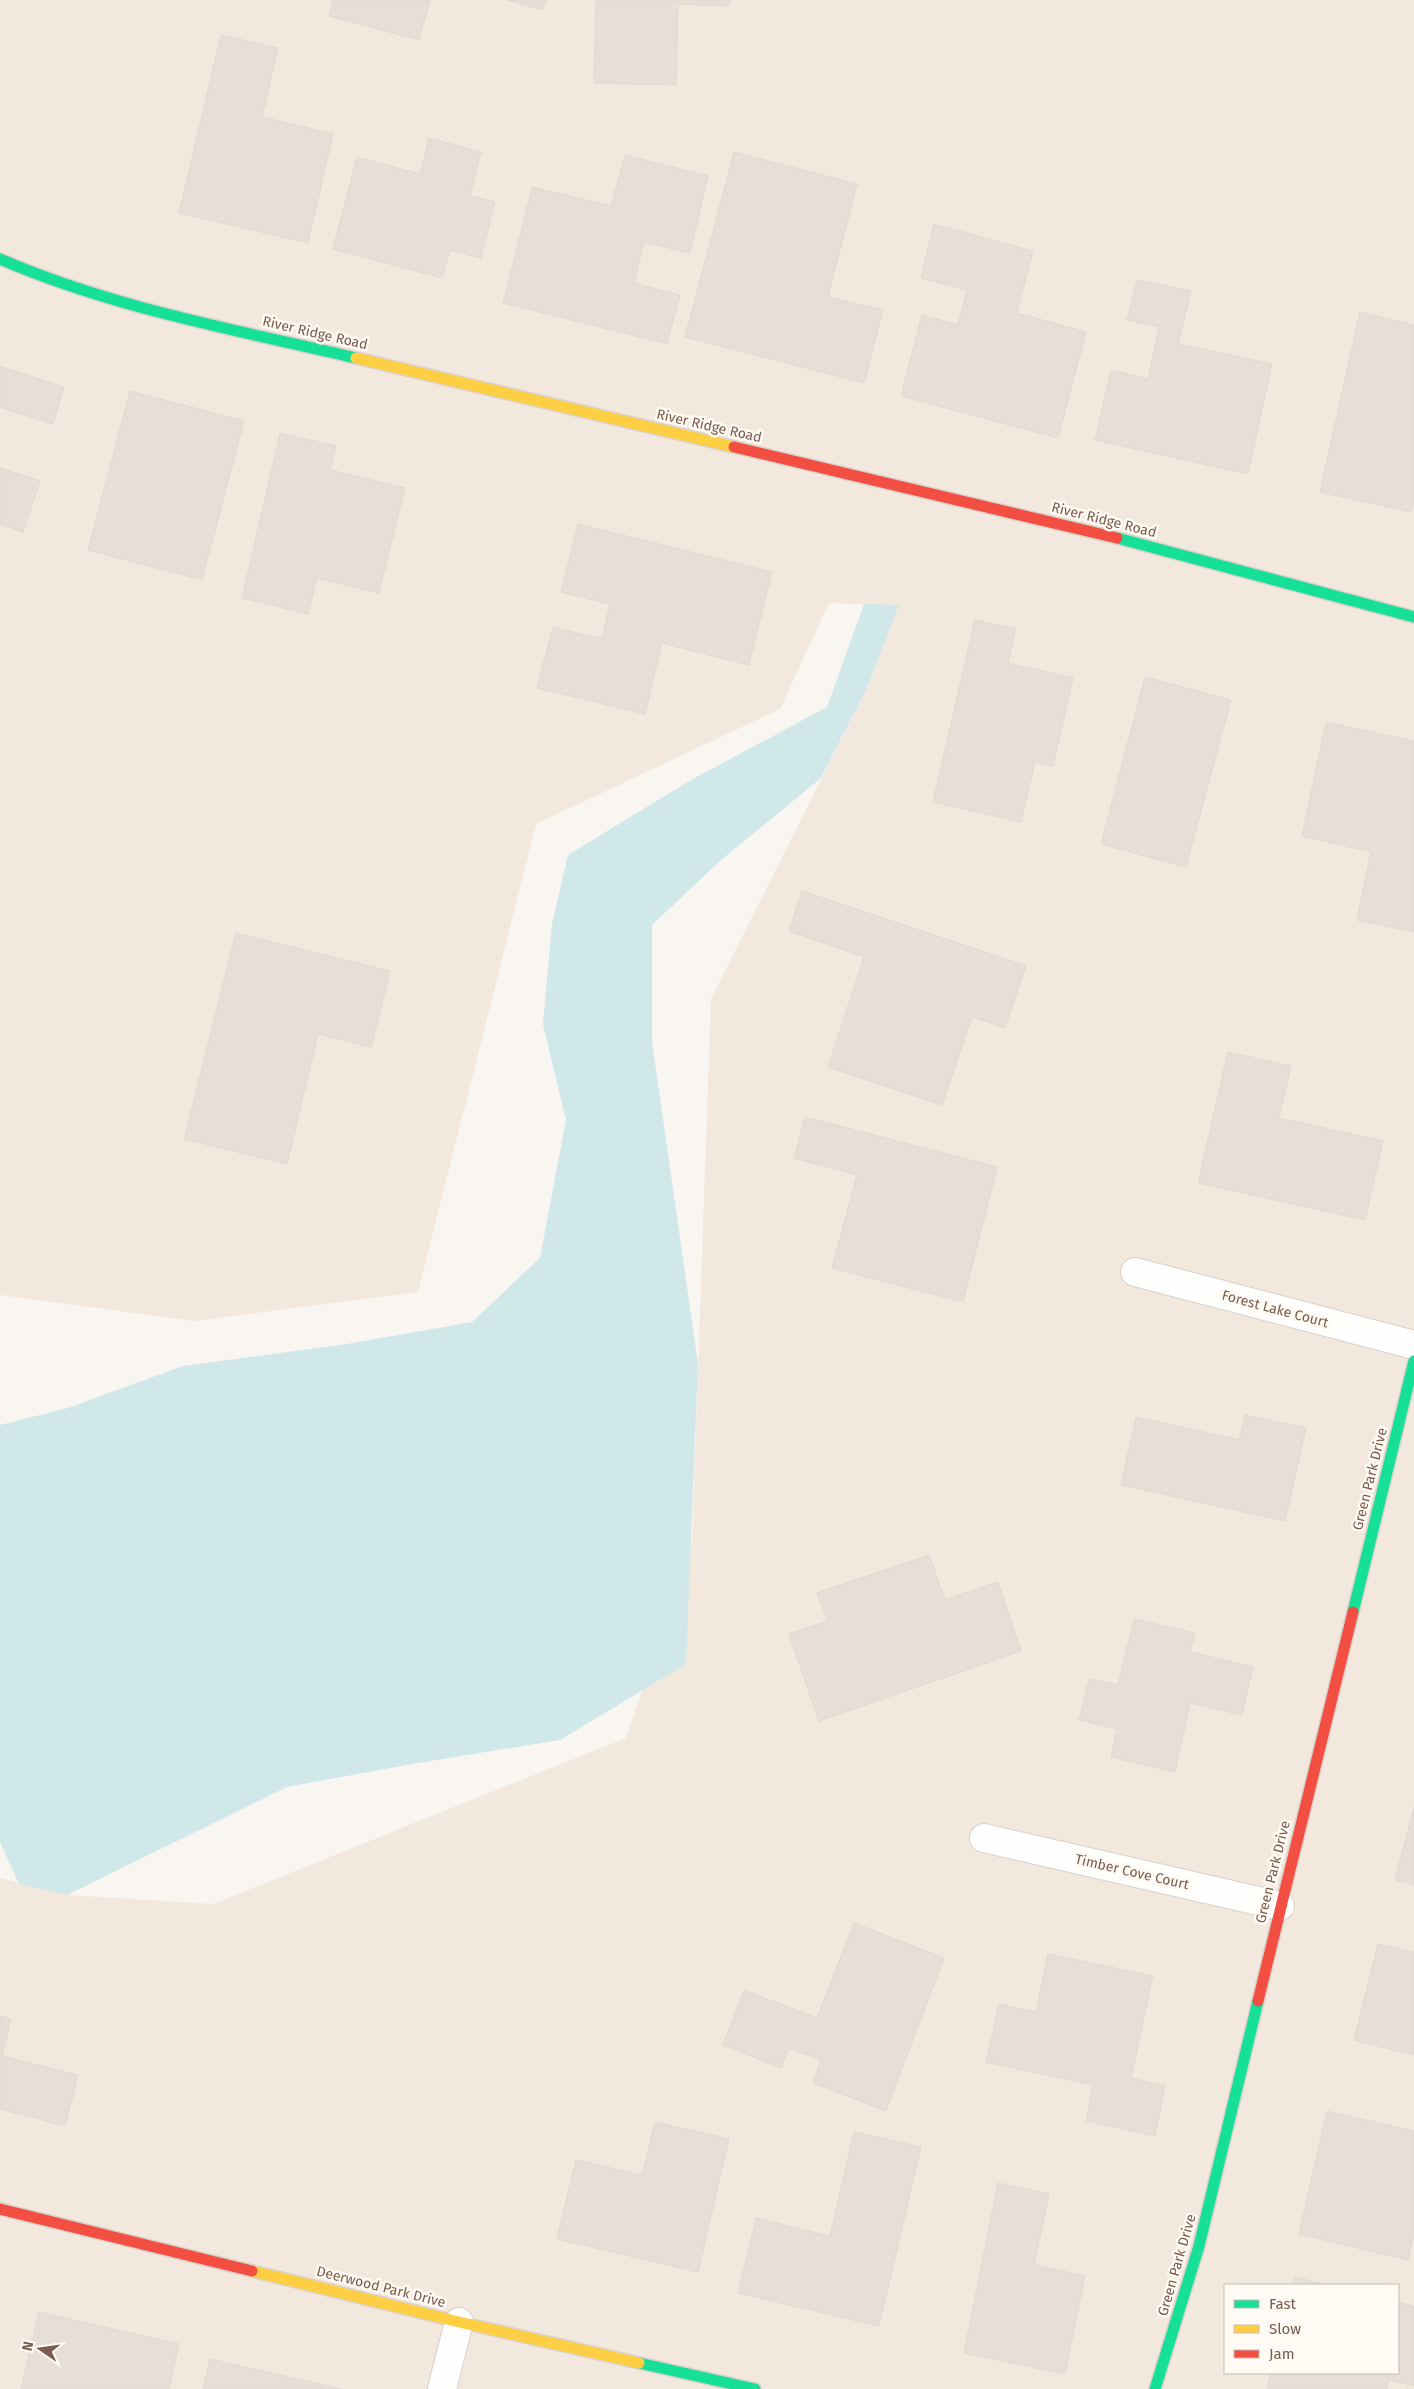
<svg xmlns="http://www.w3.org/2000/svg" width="1414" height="2389" viewBox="0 0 1414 2389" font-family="'Fira Sans',sans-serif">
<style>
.residential{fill:#f2e8de;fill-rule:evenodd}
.water{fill:#d0e8ea}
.building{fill:#e6ded7;stroke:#e2d8d2}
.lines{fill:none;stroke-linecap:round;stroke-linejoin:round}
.street-casing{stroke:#d7d1cb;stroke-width:30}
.fast-casing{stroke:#d9d2cb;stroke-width:14}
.slow-casing{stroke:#d9d2cb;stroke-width:14}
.jam-casing{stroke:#d9d2cb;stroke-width:14}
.street{stroke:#fefefd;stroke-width:28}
.fast{stroke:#16e098;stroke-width:11}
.slow{stroke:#ffcf43;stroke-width:11}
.jam{stroke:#f24e42;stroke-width:11}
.labels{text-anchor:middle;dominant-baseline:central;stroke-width:5;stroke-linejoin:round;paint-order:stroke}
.street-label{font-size:14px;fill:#7a5c4d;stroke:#fffaf3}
</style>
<rect width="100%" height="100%" fill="#f9f5f0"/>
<path class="residential" d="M0 0H1414V2389H0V1878L67 1895 213 1904 626 1738 692 1543 711 999 866 690 898 606 829 603 780 709 536 824 418 1292 194 1321 0 1295ZM1225 2285H1398V2373H1225Z"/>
<path class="water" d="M864 604 899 605 866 690 821 778 721 860 652 925V1042L698 1364 686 1664 560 1740 418 1763 287 1787 67 1895 19 1884 0 1842V1425L68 1408 183 1366 347 1344 472 1322 540 1258 566 1120 543 1024 552 924 568 855 691 780 827 707Z"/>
<path class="building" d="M333 0H430L419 40 329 16Z
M507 0H546L543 10Z
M596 0H730L729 6 678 4 676 85 594 83Z
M221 35 278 48 262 117 333 134 308 243 179 213Z
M429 138 481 152 470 196 495 202 481 258 450 250 442 278 333 249 357 157 420 174Z
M734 152 857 184 828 297 883 310 864 383 685 337Z
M625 155 708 176 690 253 644 242 634 283 680 295 667 344 503 303 532 187 611 206Z
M934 224 1033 251 1017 313 1086 332 1058 438 901 396 922 315 958 325 967 290 921 278Z
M1137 280 1191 291 1178 344 1272 364 1248 474 1095 440 1111 370 1148 379 1159 327 1127 320Z
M1360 312 1414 325V500L1411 512 1320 492Z
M0 366 64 387 53 424 0 407Z
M130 391 244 421 202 580 88 550Z
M280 433 336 446 330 470 405 488 379 593 317 578 308 614 242 598Z
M0 468 40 481 23 532 0 524Z
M578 524 772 572 749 665 662 643 645 714 537 688 553 627 602 639 610 604 561 592Z
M975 620 1016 629 1008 663 1073 678 1053 766 1035 762 1021 822 933 802Z
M1145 677 1231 700 1186 867 1101 844Z
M1326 722 1414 741V932L1357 920 1371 852 1302 836Z
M802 891 1026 966 1005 1028 972 1017 942 1105 828 1067 864 957 789 931Z
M236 933 390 971 371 1047 318 1034 287 1164 184 1139Z
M1228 1052 1291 1066 1279 1118 1383 1141 1365 1220 1198 1183Z
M805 1117 997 1167 963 1302 832 1268 857 1175 794 1158Z
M1245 1415 1306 1428 1285 1521 1121 1485 1136 1417 1239 1440Z
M929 1555 945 1600 998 1582 1021 1651 819 1721 789 1634 828 1621 817 1593Z
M1134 1619 1195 1633 1190 1652 1253 1667 1242 1715 1190 1703 1175 1772 1111 1757 1117 1729 1079 1720 1089 1679 1118 1685Z
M1414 1807V1885L1395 1880Z
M854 1923 944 1958 886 2111 813 2083 821 2060 789 2048 781 2068 723 2045 744 1990 817 2018Z
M1378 1944 1414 1952V2055L1354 2040Z
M1048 1954 1153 1976 1131 2078 1165 2086 1155 2136 1086 2121 1093 2085 986 2062 999 2004 1036 2012Z
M0 2016 11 2019 2 2056 78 2075 65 2126 0 2109Z
M1327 2111 1414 2131V2234L1408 2260 1299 2234Z
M655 2122 729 2139 698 2272 557 2239 576 2160 642 2175Z
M854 2132 921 2147 879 2326 738 2293 756 2218 830 2236Z
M998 2183 1049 2194 1034 2265 1085 2276 1065 2374 964 2353Z
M1294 2277 1329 2285H1292Z
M1398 2302 1414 2306V2386L1389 2380 1387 2389H1267L1271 2373H1398Z
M39 2312 179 2344 169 2389H21Z
M210 2359 341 2389H203Z"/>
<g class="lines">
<g class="street-casing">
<path id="street" d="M1135 1272 1414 1345
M984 1838 1280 1906
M442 2389 459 2322"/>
</g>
<g class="fast-casing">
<path id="fast" d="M0 259C113 308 237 330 356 358
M1117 538 1414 617
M1353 1612 1414 1361
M639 2363 755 2389
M1155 2389 1199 2246 1258 2001"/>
</g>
<g class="slow-casing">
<path id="slow" d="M356 358 734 447
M252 2271 459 2322 639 2363"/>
</g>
<g class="jam-casing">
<path id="jam" d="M734 447 1117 538
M1258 2001 1353 1612
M0 2209 252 2271"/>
</g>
<use href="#street" class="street"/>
<use href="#fast" class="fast"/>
<use href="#slow" class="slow"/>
<use href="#jam" class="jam"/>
</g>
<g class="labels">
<g class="street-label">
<text transform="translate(315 333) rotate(13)">River Ridge Road</text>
<text transform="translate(709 426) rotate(13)">River Ridge Road</text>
<text transform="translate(1104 520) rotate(14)">River Ridge Road</text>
<text transform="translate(1275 1309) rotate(15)">Forest Lake Court</text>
<text transform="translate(1370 1479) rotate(-76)">Green Park Drive</text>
<text transform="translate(1132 1872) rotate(13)">Timber Cove Court</text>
<text transform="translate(1273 1872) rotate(-76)">Green Park Drive</text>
<text transform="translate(1177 2265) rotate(-74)">Green Park Drive</text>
<text transform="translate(381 2287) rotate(14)">Deerwood Park Drive</text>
</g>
</g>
<rect x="1224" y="2284" width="175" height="90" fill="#fffaf3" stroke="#cabbb1"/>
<rect x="1234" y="2300" width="25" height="8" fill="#16e098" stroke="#cabbb1"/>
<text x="1269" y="2309" font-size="15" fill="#7a5c4d">Fast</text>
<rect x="1234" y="2325" width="25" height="8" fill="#ffcf43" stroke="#cabbb1"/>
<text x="1269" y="2334" font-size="15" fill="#7a5c4d">Slow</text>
<rect x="1234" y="2350" width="25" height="8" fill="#f24e42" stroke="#cabbb1"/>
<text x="1269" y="2359" font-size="15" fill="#7a5c4d">Jam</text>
<g transform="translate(40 2349) rotate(283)" stroke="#fffaf3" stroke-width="4" paint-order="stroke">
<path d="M0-4L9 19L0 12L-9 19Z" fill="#7a5c4d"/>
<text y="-8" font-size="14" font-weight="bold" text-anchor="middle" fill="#7a5c4d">N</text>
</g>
</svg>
